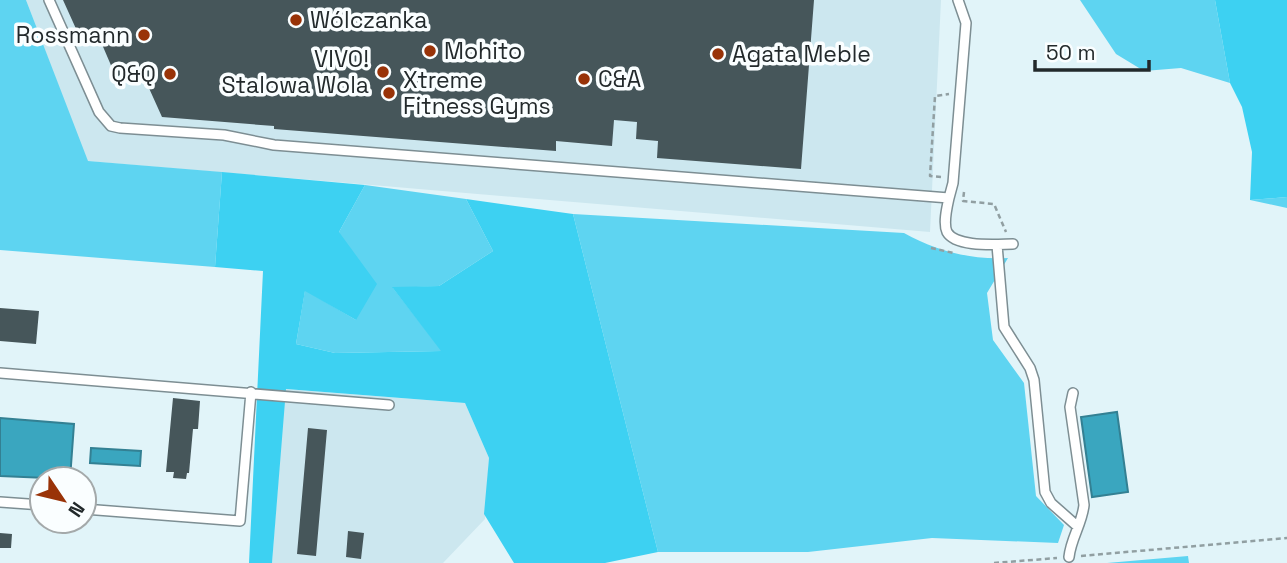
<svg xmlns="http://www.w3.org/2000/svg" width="1287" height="563" viewBox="0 0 1287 563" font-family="'Space Grotesk',sans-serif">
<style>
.built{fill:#cce7ef}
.green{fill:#5ed4f1}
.forest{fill:#3dd1f2}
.water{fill:#3aa6bf;stroke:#338093;stroke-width:2}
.building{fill:#46565a}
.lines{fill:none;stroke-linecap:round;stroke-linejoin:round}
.service-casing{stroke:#7d8e93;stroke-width:12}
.path{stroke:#919fa2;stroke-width:2.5;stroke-dasharray:5 3.5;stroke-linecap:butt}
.service{stroke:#fff;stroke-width:9}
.poi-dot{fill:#993308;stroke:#fafeff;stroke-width:2.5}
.labels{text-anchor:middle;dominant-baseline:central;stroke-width:7;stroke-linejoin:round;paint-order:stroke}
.poi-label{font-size:23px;fill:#22292b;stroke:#fafeff;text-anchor:start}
</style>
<rect width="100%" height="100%" fill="#e1f4f9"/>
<path class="built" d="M26 0H941L930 232 87 161Z
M285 389 465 403 489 458 485 519 443 563H272Z"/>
<path class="green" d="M0 0H26L88 161 222 172 215 267 0 250Z
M1080 0H1215L1230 83 1181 68 1144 71 1116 54Z
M365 185 466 199 493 251 439 286 393 288 442 351 335 353 296 344 305 290 356 320 339 232Z
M1287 197V208L1250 200Z
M573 214 904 233C937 251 970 260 1008 258L987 293 993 340 1024 383 1036 496 1064 525 1058 543 932 538 808 552H658Z
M1188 556 1189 563H1107Z"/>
<path class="forest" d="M1215 0H1287V197L1250 200 1252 152 1242 107 1230 83Z
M222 172 365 185 339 232 377 284 356 320 305 291 296 344 335 353 441 351 392 287 439 286 493 251 466 199 573 214 658 552 605 563H514L484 514 489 458 465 403 286 389 272 563H249L263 271 215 267Z"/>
<path class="water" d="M1117 412 1128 492 1092 497 1081 417Z
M0 418 74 424 70 479 0 476Z
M91 448 141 451 140 466 90 463Z"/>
<path class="building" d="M63 0H814L801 169 657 158 658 141 636 139 637 122 614 120 612 146 556 141V151L274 129V126L162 117 139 66 116 77 98 35 82 42Z
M0 308 39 311 36 344 0 341Z
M173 398 200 401 198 429H193L189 473H187L186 479 173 478 174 472H166Z
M308 428 327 430 316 556 297 554Z
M348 531 364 533 361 559 346 557Z
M0 533 12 534 11 548H0Z"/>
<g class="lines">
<g class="service-casing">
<path id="service" d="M49 0 99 112 111 126 120 128 224 135 274 145 949 198 953 183 966 23 958 0
M949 198C947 207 943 223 947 232 956 248 998 244 1013 244
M997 245 1004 327 1030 368 1034 380 1045 492 1051 503 1077 526
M0 373 389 405
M0 502 42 505
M84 509 240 521 251 392
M1069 557C1071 538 1082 524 1084 505L1070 407 1073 393"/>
</g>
<path class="path" d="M941 177 930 176 935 96 949 94
M964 192 963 201 994 204 1006 232
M931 248 954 253
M1081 556 1287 538
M994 563 1057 558"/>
<use href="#service" class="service"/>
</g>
<g class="poi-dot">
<circle cx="296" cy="20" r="7"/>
<circle cx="144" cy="35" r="7"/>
<circle cx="430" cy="51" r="7"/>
<circle cx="718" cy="54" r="7"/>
<circle cx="383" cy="72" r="7"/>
<circle cx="170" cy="74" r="7"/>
<circle cx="584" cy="79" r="7"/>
<circle cx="389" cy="93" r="7"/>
</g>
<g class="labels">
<g class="poi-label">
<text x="310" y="20">Wólczanka</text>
<text x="130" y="35" text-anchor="end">Rossmann</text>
<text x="444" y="51">Mohito</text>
<text x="732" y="54">Agata Meble</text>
<text x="369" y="59" text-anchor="end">VIVO!<tspan x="369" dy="26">Stalowa Wola</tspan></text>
<text x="156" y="74" text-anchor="end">Q&amp;Q</text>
<text x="598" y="79">C&amp;A</text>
<text x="403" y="80">Xtreme<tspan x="403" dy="26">Fitness Gyms</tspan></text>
</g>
</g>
<g transform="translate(63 500) rotate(125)"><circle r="33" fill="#fafeff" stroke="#a4a9aa" stroke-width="2"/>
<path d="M0-5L12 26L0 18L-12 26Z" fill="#993308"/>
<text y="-10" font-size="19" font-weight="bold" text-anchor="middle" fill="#22292b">N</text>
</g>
<path d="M1035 60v10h114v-10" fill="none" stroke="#22292b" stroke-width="3.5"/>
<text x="1046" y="60" font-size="21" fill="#22292b" stroke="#fafeff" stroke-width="5" paint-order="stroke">50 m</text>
</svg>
